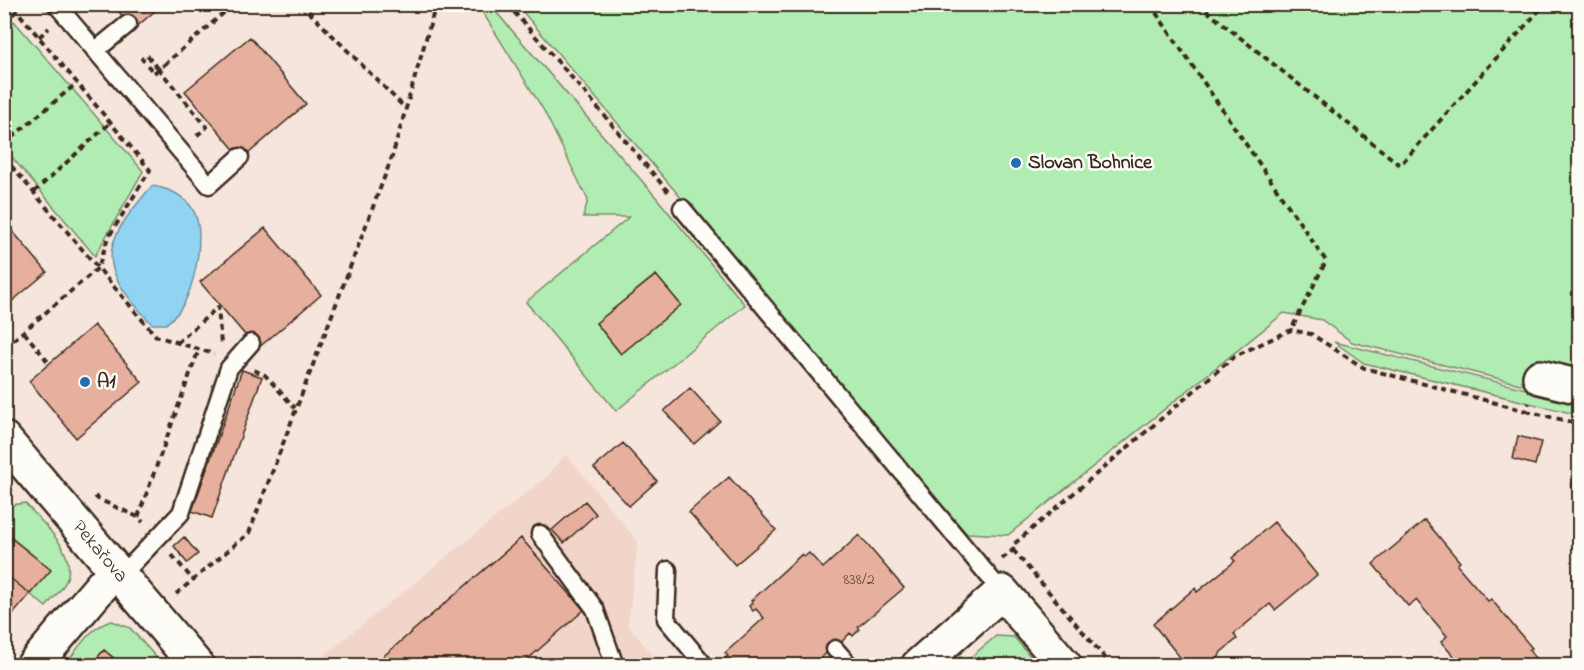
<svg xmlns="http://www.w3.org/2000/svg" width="1584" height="670" viewBox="0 0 1584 670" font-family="'Indie Flower',sans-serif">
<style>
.built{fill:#f2d5c9}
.green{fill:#b1edb2;stroke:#768c68;stroke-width:1.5;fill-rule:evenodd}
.water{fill:#91d3f3;stroke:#6f8f9e;stroke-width:1.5}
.building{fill:#e7af9d;stroke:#3b2a1e;stroke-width:1.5}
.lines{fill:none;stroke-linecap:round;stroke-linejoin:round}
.lane-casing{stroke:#3b2a1e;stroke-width:21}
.street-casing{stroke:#3b2a1e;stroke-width:38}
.path{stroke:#3b2a1e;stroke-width:4;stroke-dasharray:6 4.5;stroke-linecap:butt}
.lane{stroke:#fdfcf7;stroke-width:16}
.street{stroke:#fdfcf7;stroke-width:33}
.path-bridge{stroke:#3b2a1e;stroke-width:4;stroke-dasharray:6 4.5;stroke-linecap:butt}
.poi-dot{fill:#1f6fb2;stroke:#fdfcf7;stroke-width:2}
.labels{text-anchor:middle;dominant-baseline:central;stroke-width:5;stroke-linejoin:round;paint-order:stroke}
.number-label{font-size:16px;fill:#664b3e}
.poi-label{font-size:20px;font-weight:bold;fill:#3b2a1e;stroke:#fdfcf7;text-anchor:start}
.street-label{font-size:20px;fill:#3b2a1e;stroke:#fdfcf7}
</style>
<rect width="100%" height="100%" fill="#f6e5dc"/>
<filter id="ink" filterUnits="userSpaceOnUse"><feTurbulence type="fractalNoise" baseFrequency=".0167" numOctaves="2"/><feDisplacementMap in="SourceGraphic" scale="12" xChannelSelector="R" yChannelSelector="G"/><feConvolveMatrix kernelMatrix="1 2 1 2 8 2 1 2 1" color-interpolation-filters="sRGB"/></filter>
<g filter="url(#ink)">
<path class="built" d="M566 454 638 542 628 625 661 665 311 666 546 477Z"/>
<path class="green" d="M478 5H490L655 196 745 305 616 411 526 302 629 217H583L588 200 543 109ZM655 275 681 305 621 354 596 323Z
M517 5H1579V376L1528 386 1352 342 1322 320 1284 313 1008 535 966 533Z
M14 21 143 171 95 256 5 149V30Z
M1334 342 1579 402V415L1364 363Z
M25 503C42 523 79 553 66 581 62 590 52 599 46 607L30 594 50 569 7 534 5 536V506Z
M112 621 130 628 163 665H123L104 650 96 659 99 662 96 665 64 666C78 649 90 626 112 621Z
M996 636 1014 637 1038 665 943 666 957 654 966 661Z"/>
<path class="water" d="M152 186C167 188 182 194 192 208 207 230 195 291 179 311 176 316 170 320 166 324H152C96 265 99 247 152 186Z"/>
<path class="building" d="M112 4H163L134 29Z
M250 37 306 104 242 159 185 91Z
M4 221 47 272 4 308Z
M265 228 321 295 257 349 200 282Z
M656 275 681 305 621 354 596 323Z
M94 325 142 382 76 438 29 381Z
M242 370 262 377 212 518 192 511Z
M690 388 720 421 694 444 664 411Z
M1518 436 1541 442 1535 465 1513 459Z
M623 443 657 481 629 506 594 468Z
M1580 455V490L1571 488Z
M729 477 776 530 735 565 689 512Z
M585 501 596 514 564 543 552 530Z
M1425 520 1460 562 1457 565 1488 601 1491 599 1532 648 1529 650 1541 666H1458L1457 660 1441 642 1447 636 1416 600 1408 606 1373 564Z
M1274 522 1317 575 1275 610 1270 604 1234 634 1237 639 1221 652 1218 659 1205 666H1187L1153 624 1195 588 1197 592 1235 561 1232 558Z
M6 534 51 570 30 594 4 573V536Z
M859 535 904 588 858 627 860 629 853 636 850 633 833 651 831 649 812 666H733L734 664 731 660 728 663 724 659 728 656 725 653 764 618 756 609 753 611 749 606 752 603 751 601 802 554 804 557 809 553 823 568Z
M184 537 198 554 187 563 174 546Z
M521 538 584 610 520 666H372Z
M4 573 30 594 10 618 4 613Z
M104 650 123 666H96L99 662 96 659Z"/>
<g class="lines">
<g class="lane-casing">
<path id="lane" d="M56 4 209 185 240 157
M95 51 128 24
M682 208 1002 592
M540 534 595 609 615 666
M668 570 666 619 705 666
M121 576 181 513 229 368 251 343
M835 649 850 666"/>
</g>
<g class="street-casing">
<g id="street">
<path d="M1540 377 1580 387"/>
<path id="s1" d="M4 439 197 666"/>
<path d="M33 666 115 570"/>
<path d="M918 666 1002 592 1065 666"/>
</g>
</g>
<path class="path" d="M301 4 406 109
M507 4 588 96 670 194
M1150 4 1326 261 1291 330
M1198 4 1400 165 1545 4
M4 21 17 11 150 170 108 238 98 268 4 348
M39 37 49 28
M164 65 234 4
M158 68 207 127 195 137
M4 144 77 83
M4 163 7 161 156 336 214 354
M34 192 110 123
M24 332 49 363
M177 343 218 307 221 344
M254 370 265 375 295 408
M1526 411 1580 424
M95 496 98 499 138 517 143 522
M138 517 199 349
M1013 550 1112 666
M172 555 193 580
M1002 559 1013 550 1014 544 1235 356 1291 330 1311 334 1364 368 1526 411 1529 403
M176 594 249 533 392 157 436 4"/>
<use href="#lane" class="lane"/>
<use href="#street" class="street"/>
<path class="path-bridge" d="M158 68 147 55 142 59 154 73 164 65"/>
</g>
</g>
<g class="poi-dot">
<circle cx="1016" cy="163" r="6"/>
<circle cx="85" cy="382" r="6"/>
</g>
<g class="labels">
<g class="number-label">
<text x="859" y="580">838/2</text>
</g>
<g class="poi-label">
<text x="1028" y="163">Slovan Bohnice</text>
<text x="97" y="382">A1</text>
</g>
<g class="street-label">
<text stroke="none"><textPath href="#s1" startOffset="148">Pekařova</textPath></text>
</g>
</g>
<rect width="1584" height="670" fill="none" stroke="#fdfcf7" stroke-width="24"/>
<rect x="12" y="12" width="1560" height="646" fill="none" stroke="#3b2a1e" stroke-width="2" filter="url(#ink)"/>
</svg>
